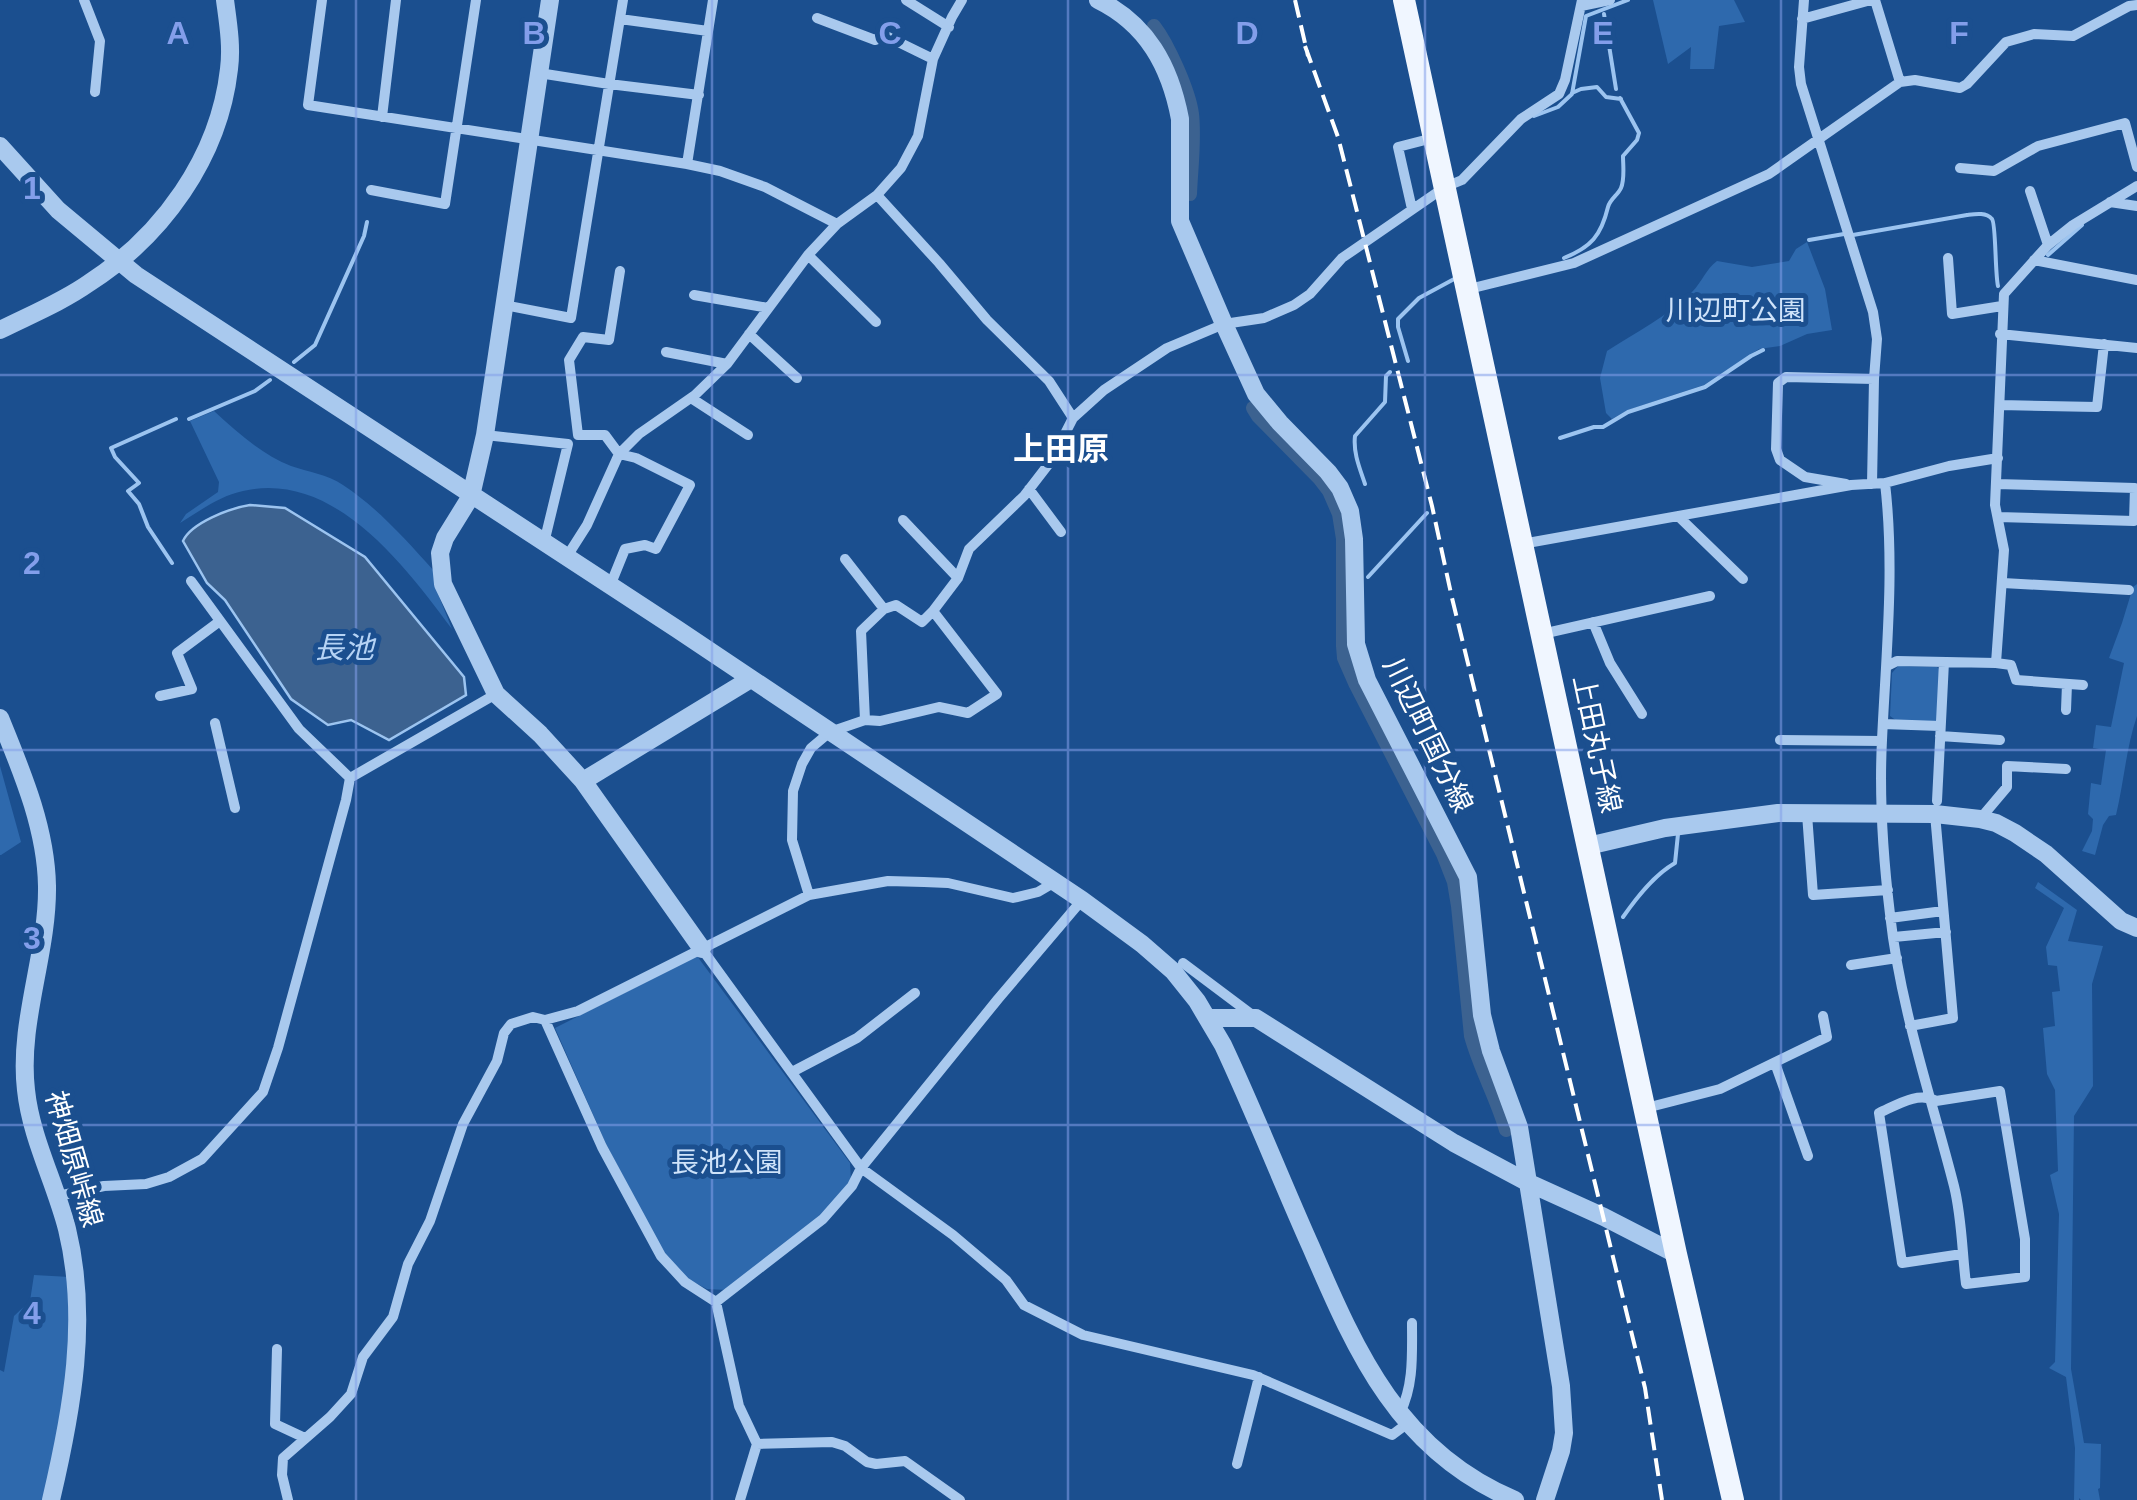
<svg xmlns="http://www.w3.org/2000/svg" width="2137" height="1500" viewBox="0 0 2137 1500" font-family="Helvetica,'Noto Sans JP',sans-serif">
<style>
.green{fill:#2e69ad}
.water{fill:#3c6290;stroke:#9cc4f0;stroke-width:2.5}
.lines{fill:none;stroke-linecap:round;stroke-linejoin:round}
.stream{stroke:#9cc4f0;stroke-width:4}
.canal{stroke:#3c6290;stroke-width:14}
.minor{stroke:#a9c9ee;stroke-width:10}
.tertiary{stroke:#a9c9ee;stroke-width:18}
.primary{stroke:#f0f6ff;stroke-width:22}
.rail{stroke:#fff;stroke-width:4;stroke-dasharray:18 8;stroke-linecap:butt}
.grid{fill:none;stroke:#839eea;stroke-width:2.5;stroke-opacity:0.55}
.labels{text-anchor:middle;dominant-baseline:central;stroke-width:10;stroke-linejoin:round;paint-order:stroke}
.park-label{font-size:28px;fill:#cfe3fa;stroke:#1b4f8f}
.street-label{font-size:28px;fill:#fff;stroke:#1b4f8f}
.water-label{font-size:30px;font-style:italic;fill:#b5d3f5;stroke:#1b4f8f}
.quarter-label{font-size:32px;font-weight:bold;fill:#fff;stroke:#1b4f8f}
.grid-label{font-size:32px;text-anchor:middle;font-weight:bold;fill:#839eea;stroke:#1b4f8f;stroke-width:10;stroke-linejoin:round;paint-order:stroke}
</style>
<rect width="100%" height="100%" fill="#1b4f8f"/>
<path class="green" d="M1653 0H1734L1745 22 1719 26 1714 69H1690L1691 47 1668 64Z
M1807 242 1825 289 1832 330 1807 334 1780 346 1759 349 1704 385 1628 410 1612 419 1606 413 1600 378 1607 351C1635 333 1668 316 1692 292 1702 282 1706 269 1717 261L1752 267 1789 261 1796 249Z
M214 411C237 432 261 454 291 466 308 472 327 474 343 485 378 508 406 540 434 571V584L452 629C405 566 334 470 243 491 219 496 200 511 180 523L186 514 218 492 219 482 190 421Z
M2137 584V716C2126 748 2124 782 2116 815L2109 816 2103 825 2095 855 2082 851 2092 831 2093 819 2088 814 2091 783 2101 785 2106 750 2093 748 2096 725 2111 727 2124 663 2109 658 2122 623 2133 587Z
M1898 666 1937 667 1941 671 1939 719 1934 723 1897 721 1890 716 1892 673Z
M0 766 21 842 1 855H0Z
M2038 882 2077 910 2068 941 2103 946 2092 984 2093 1086 2074 1116 2071 1369 2084 1443 2101 1444 2100 1488 2098 1489 2100 1500H2081L2079 1498V1500H2074L2075 1448 2066 1377 2049 1368 2055 1362 2059 1214 2050 1175 2058 1171 2055 1090 2047 1074 2043 1028 2055 1026 2052 992 2060 991 2057 966 2048 965 2046 947 2064 908 2035 888Z
M697 956 850 1163 851 1182 821 1216 727 1290 707 1289 688 1279 664 1253 606 1144 555 1028Z
M34 1275 70 1277C79 1351 57 1427 44 1500H0V1370L4 1372 14 1316 30 1301Z"/>
<path class="water" d="M250 505 285 508 365 557 464 677 466 695 389 740 351 720 328 725 291 699 225 600 207 583 183 541C191 523 230 508 250 505Z"/>
<g class="lines">
<path class="stream" d="M1604 14 1616 89
M1572 93 1581 89 1597 87 1606 97 1621 99
M1534 116 1558 107 1572 94 1586 16 1628 0
M1853 235 1967 215C1975 214 1986 212 1992 219 1996 223 1995 274 1998 286
M1809 240 1844 234
M2048 255 2082 225
M1564 258C1591 247 1601 236 1608 207 1610 199 1618 195 1621 188 1625 179 1623 166 1623 156L1637 140 1639 133 1620 98
M1408 361 1398 327V319L1419 298 1456 278
M294 362 315 345 364 236 367 222
M189 419 255 391 270 380
M1560 438 1594 427H1603L1628 412 1705 387 1751 356 1763 350
M1365 484C1360 469 1353 453 1355 436L1385 402 1386 376 1390 372
M172 563 148 527 139 504 128 491 139 483 115 457 111 448 176 419
M1368 577 1427 513
M1623 917C1637 897 1654 875 1675 863L1678 834"/>
<path class="canal" d="M1154 26C1168 44 1189 91 1192 114 1195 140 1191 168 1190 194
M1253 408 1258 416 1319 478 1329 491 1339 514 1343 539V646L1344 658 1355 683 1443 854 1454 882 1458 906 1471 1036C1480 1069 1497 1098 1506 1130"/>
<path class="minor" d="M84 0 100 41 95 92
M322 0 308 105 687 164 720 171 765 187 837 224
M906 0 949 27
M1804 0 1799 67 1801 84 1873 312 1877 339 1874 379 1872 484
M1875 0 1900 82
M1581 6 1610 0
M817 18 875 40 886 36 933 59
M620 19 708 31
M1802 19 1871 0
M539 73 609 84 699 95
M382 117 396 0
M687 164 713 0
M1960 168 1994 171 2038 146 2125 123 2137 167
M371 190 445 204 476 0
M2030 191 2048 245
M877 195 939 263 987 320 1049 381 1073 418
M2110 202 2137 206
M1412 209 1398 147 1433 138
M808 255 876 322
M1948 258 1952 314 2002 306
M2034 260 2137 280
M1469 289 1574 263 1769 174 1900 82 1915 80 1960 88 1967 84 2006 42 2034 34 2073 36 2129 6 2137 5
M694 295 768 308
M504 305 571 318 623 0
M749 334 797 378
M2000 334 2137 348
M666 352 727 364
M691 398 748 435
M2000 405 2097 407 2104 344
M485 435 568 444 544 543
M1885 483C1895 569 1886 654 1882 740 1879 798 1883 856 1890 914 1900 1007 1931 1096 1954 1186 1962 1218 1962 1252 1966 1284L2025 1277V1239L2000 1091 1936 1101C1918 1091 1897 1105 1879 1113L1902 1263 1962 1254
M1846 484 1805 477 1780 460 1776 449 1778 383 1786 377 1874 379
M1996 484 2135 488 2134 521 1998 517
M1029 489 1061 532
M1678 516 1743 579
M903 520 958 578
M1522 544 1851 485 1885 483 1949 466 1998 458
M566 558 587 525 619 454 639 434 695 395 727 364 808 255 837 224 877 195 901 168 918 136 933 59 952 17 962 0
M845 559 884 609
M191 581 299 729 350 778
M2003 583 2129 590
M610 586 625 549 645 545 656 549 690 485 636 458 619 454 605 435H578L569 360 583 337 609 340 620 271
M1593 622 1610 663 1642 714
M1542 634 1710 596
M1996 663 2004 550 1995 505 2004 294 2048 245 2073 225 2137 186
M1887 666 1897 661 1996 663 2011 665 2016 680 2083 685
M160 696 192 689 177 653 220 621
M2066 710 2067 684
M865 720 861 631 884 609 896 605 922 622 933 611 958 578 969 549 1024 496 1051 461 1073 418 1104 390 1167 348 1224 324 1264 318 1294 305 1310 294 1342 258 1445 187 1462 180 1521 119 1559 94 1565 80 1582 0
M215 723 235 808
M1883 724 1940 726
M1940 736 2000 740
M1780 740 1882 741
M1937 801 1944 662
M1807 814 1813 895 1888 890
M1980 819 2007 787V766L2066 769
M809 895 792 840 793 791 802 764 811 748 830 732 865 720 880 721 939 707 968 713 997 694 933 611
M1890 918 1943 911
M1894 937 1946 932
M702 949 861 1168 953 1235 1006 1280 1024 1305 1083 1335 1253 1375 1392 1435 1408 1423
M1183 963 1255 1017
M1851 965 1897 958
M545 1020 602 1147 661 1256 685 1282 716 1302 739 1406 757 1444 740 1500
M1910 1026 1953 1018 1935 814
M1775 1063 1808 1156
M792 1072 857 1038 915 993
M1646 1108 1720 1089 1827 1037 1823 1016
M58 1196 104 1186 146 1184 169 1177 202 1159 263 1092 278 1048 346 800 350 778 496 694
M716 1302 823 1219 852 1186 861 1168 998 999 1082 900
M277 1349 275 1424 305 1438
M1400 1413C1414 1385 1412 1354 1412 1323
M757 1444 832 1442 845 1446 867 1462 876 1464 905 1461 960 1500
M1237 1464 1259 1377
M288 1500 282 1475 283 1458 330 1417 351 1394 363 1357 393 1317 408 1264 430 1221 463 1124 497 1061 504 1033 511 1024 533 1017 545 1020 578 1011 809 895 888 881 924 882 948 883 1013 898 1038 892 1055 882"/>
<path class="tertiary" d="M550 0 485 435 471 496 445 538 440 553 443 584 496 694 540 734 583 781 702 949
M1098 0C1147 24 1170 66 1180 119V221L1224 324 1256 394 1280 423 1328 472 1340 488 1350 511 1354 539 1356 644 1367 680 1468 877 1482 1015 1491 1051 1519 1127 1561 1386 1564 1433 1561 1451 1545 1500
M0 146 58 210 136 275 677 629 1082 900 1142 944 1173 971 1197 1001 1223 1045C1254 1111 1281 1180 1311 1247 1357 1354 1400 1452 1515 1500
M0 330C30 315 62 302 89 283 162 236 219 158 229 69 232 46 228 23 225 0
M0 718C22 772 46 828 47 886 48 954 18 1022 26 1090 31 1138 55 1182 67 1229 89 1319 72 1411 51 1500
M583 781 749 680
M1588 846 1665 828 1778 813 1935 814 1980 819 1996 823 2015 833 2046 854 2121 921 2137 928
M1209 1018H1256L1454 1143 1529 1183 1604 1217 1676 1254"/>
<path class="primary" d="M1404 0 1676 1254 1733 1500"/>
<path class="rail" d="M1295 0 1308 56
M1305 46 1338 137 1432 506 1452 598 1645 1388 1662 1500"/>
</g>
<path class="grid" d="M356 0V1500M712 0V1500M1068 0V1500M1425 0V1500M1781 0V1500M0 375H2137M0 750H2137M0 1125H2137"/>
<g class="labels">
<g class="park-label">
<text x="1736" y="310">川辺町公園</text>
<text x="727" y="1162">長池公園</text>
</g>
<g class="street-label">
<text transform="translate(1428 735) rotate(64)">川辺町国分線</text>
<text transform="translate(1597 744) rotate(78)">上田丸子線</text>
<text transform="translate(74 1159) rotate(74)">神畑原峠線</text>
</g>
<g class="water-label">
<text x="344" y="647">長池</text>
</g>
<g class="quarter-label">
<text x="1061" y="449">上田原</text>
</g>
</g>
<g class="grid-label">
<text x="178" y="44">A</text>
<text x="534" y="44">B</text>
<text x="890" y="44">C</text>
<text x="1247" y="44">D</text>
<text x="1603" y="44">E</text>
<text x="1959" y="44">F</text>
<text x="32" y="199">1</text>
<text x="32" y="574">2</text>
<text x="32" y="949">3</text>
<text x="32" y="1324">4</text>
</g>
</svg>
